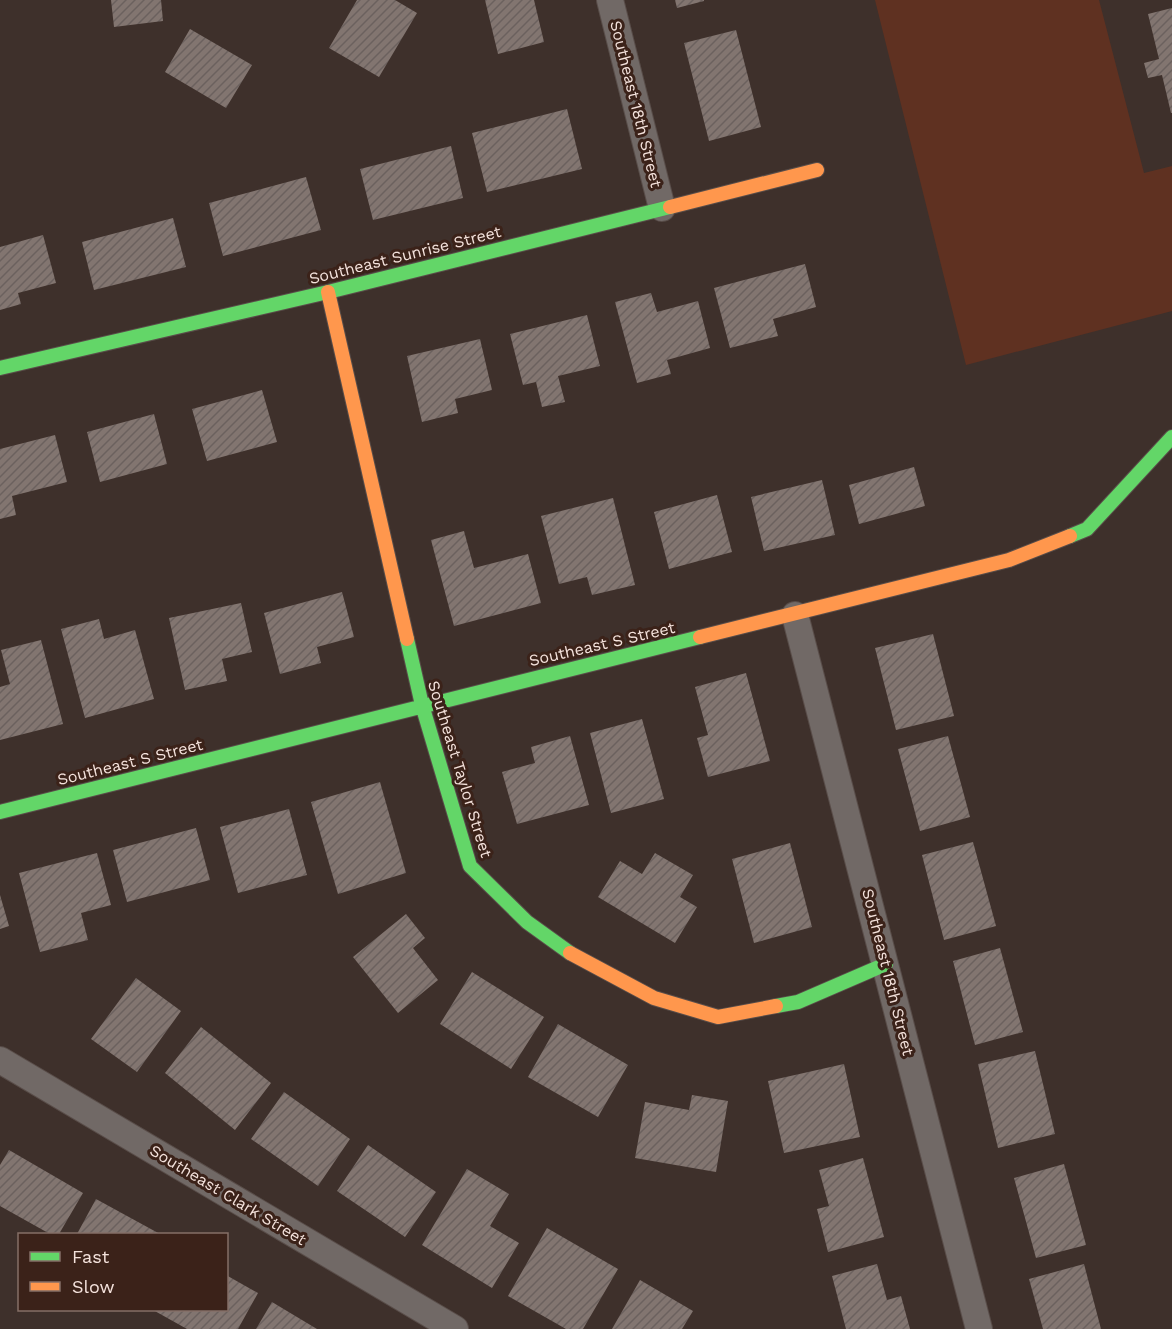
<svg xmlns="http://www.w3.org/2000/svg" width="1172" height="1329" viewBox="0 0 1172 1329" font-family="'Work Sans',sans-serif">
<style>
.green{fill:#5f3121}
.building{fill:url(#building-hatch)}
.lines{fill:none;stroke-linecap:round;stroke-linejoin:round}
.street-casing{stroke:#594d49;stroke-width:28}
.fast-casing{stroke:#594d49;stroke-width:16}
.slow-casing{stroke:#594d49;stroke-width:16}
.street{stroke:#716966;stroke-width:26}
.fast{stroke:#63d668;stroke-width:14}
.slow{stroke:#ff974d;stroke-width:14}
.labels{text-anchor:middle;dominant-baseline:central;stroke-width:6;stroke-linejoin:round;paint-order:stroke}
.street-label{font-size:16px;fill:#f4e2dc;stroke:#3b2219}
</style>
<defs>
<pattern id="building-hatch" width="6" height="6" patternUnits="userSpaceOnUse" patternTransform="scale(1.5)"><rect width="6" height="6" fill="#827570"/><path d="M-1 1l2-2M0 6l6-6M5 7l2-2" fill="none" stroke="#6b615e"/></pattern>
</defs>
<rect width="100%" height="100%" fill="#3e302b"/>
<path class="green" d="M875 0H1099L1144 173 1172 166V311L966 365Z"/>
<path class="building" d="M111 0H161L163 21 114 27Z
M357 0H395L417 13 379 77 329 48Z
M485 0H534L544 42 498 54Z
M675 0H704V1L677 8Z
M1172 8V113H1171L1162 75 1148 78 1144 63 1159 59 1148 14Z
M190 29 252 65 226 108 165 72Z
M736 30 761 127 709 141 684 43Z
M567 109 582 169 487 192 472 133Z
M451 146 463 198 373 220 360 169Z
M306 177 321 230 223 256 209 203Z
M173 218 186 267 94 290 82 242Z
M43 235 56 283 18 293 21 304 0 310V247Z
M805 264 816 307 773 319 778 336 730 348 714 288Z
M651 293 657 312 698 301 710 348 667 360 671 374 637 383 615 302Z
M587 315 600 366 558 376 565 402 542 407 536 382 523 385 510 334Z
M480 339 492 390 455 399 458 413 422 422 407 356Z
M262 390 277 442 207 461 192 409Z
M154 414 167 464 100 482 87 432Z
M55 435 67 482 12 496 16 515 0 519V449Z
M914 467 925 506 859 524 849 485Z
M822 480 835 535 764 551 751 497Z
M717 495 732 552 669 569 654 512Z
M613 498 635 585 592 595 587 577 559 584 541 516Z
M464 531 474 568 528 554 541 603 454 626 431 540Z
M342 592 354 637 317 647 321 663 280 674 264 613Z
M241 603 252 652 222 659 227 681 185 690 169 618Z
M99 619 104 639 135 630 154 699 85 718 61 629Z
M933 634 954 716 896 730 875 648Z
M41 640 63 724 0 740V687L10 684 1 650Z
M746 673 770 761 708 777 697 738 708 735 695 687Z
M642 719 664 799 611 813 590 733Z
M570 736 589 805 517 824 502 772 535 763 531 747Z
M948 736 970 817 920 831 898 749Z
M380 782 406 873 338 894 311 802Z
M289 809 307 875 238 893 220 827Z
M196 828 210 880 127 902 113 850Z
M973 842 996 926 944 940 922 855Z
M790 843 812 927 754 943 732 859Z
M97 853 111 905 81 913 88 940 40 952 19 873Z
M655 853 693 875 680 897 697 907 675 943 598 897 620 861 642 874Z
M0 895 9 926 0 929Z
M406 914 425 938 413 948 438 980 398 1013 353 957Z
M1000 948 1023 1032 975 1045 953 961Z
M472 972 544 1017 511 1069 440 1024Z
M136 978 181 1011 137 1072 91 1039Z
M558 1024 628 1065 598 1117 528 1077Z
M201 1027 271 1083 235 1130 165 1073Z
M1035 1051 1055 1134 998 1148 978 1064Z
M844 1064 860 1137 784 1153 768 1081Z
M284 1092 350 1139 318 1186 251 1139Z
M692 1095 728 1101 716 1172 635 1158 645 1102 689 1110Z
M368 1145 436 1192 405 1237 337 1191Z
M9 1150 83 1193 59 1234H50L0 1206V1165Z
M863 1158 884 1237 828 1252 817 1209 829 1206 819 1170Z
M1064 1164 1086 1245 1036 1258 1014 1178Z
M467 1169 509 1194 490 1226 519 1243 492 1288 422 1245Z
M96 1199 160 1234H77Z
M547 1228 618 1269 583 1329H566L508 1296Z
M877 1264 887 1300 901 1296 910 1329H846L832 1276Z
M1084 1264 1101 1329H1043L1029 1279Z
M226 1275 258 1293 238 1329H187L153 1310H226Z
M640 1280 693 1311 682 1329H612Z
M272 1302 317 1329H256Z"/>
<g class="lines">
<g class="street-casing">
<path id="street" d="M610 0 662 208
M795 615 979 1329
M0 1060 455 1329"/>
</g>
<g class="fast-casing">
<path id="fast" d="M0 368 328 292 670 207
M1070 536 1087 529 1172 437
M407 639 422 705 470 866 527 922 570 953
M0 812 700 637
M776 1006 798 1002 886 964"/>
</g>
<g class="slow-casing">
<path id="slow" d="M670 207 817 170
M328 292 407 639
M700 637 1009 560 1070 536
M570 953 654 998 718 1017 776 1006"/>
</g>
<use href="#street" class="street"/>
<use href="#fast" class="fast"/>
<use href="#slow" class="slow"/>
</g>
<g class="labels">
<g class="street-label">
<text transform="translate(636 104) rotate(76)">Southeast 18th Street</text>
<text transform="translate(405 255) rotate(-14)">Southeast Sunrise Street</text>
<text transform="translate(602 644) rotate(-13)">Southeast S Street</text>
<text transform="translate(130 762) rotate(-14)">Southeast S Street</text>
<text transform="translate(460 769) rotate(73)">Southeast Taylor Street</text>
<text transform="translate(888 972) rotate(76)">Southeast 18th Street</text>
<text transform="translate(228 1195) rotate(31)">Southeast Clark Street</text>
</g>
</g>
<rect x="18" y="1233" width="210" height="78" fill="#3b2219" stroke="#856f67" stroke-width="1.5"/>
<rect x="30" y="1252" width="30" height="9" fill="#63d668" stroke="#856f67" stroke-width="1.5"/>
<text x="72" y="1263" font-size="18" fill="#f4e2dc">Fast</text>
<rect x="30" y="1282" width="30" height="9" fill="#ff974d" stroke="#856f67" stroke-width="1.5"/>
<text x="72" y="1293" font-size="18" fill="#f4e2dc">Slow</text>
</svg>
